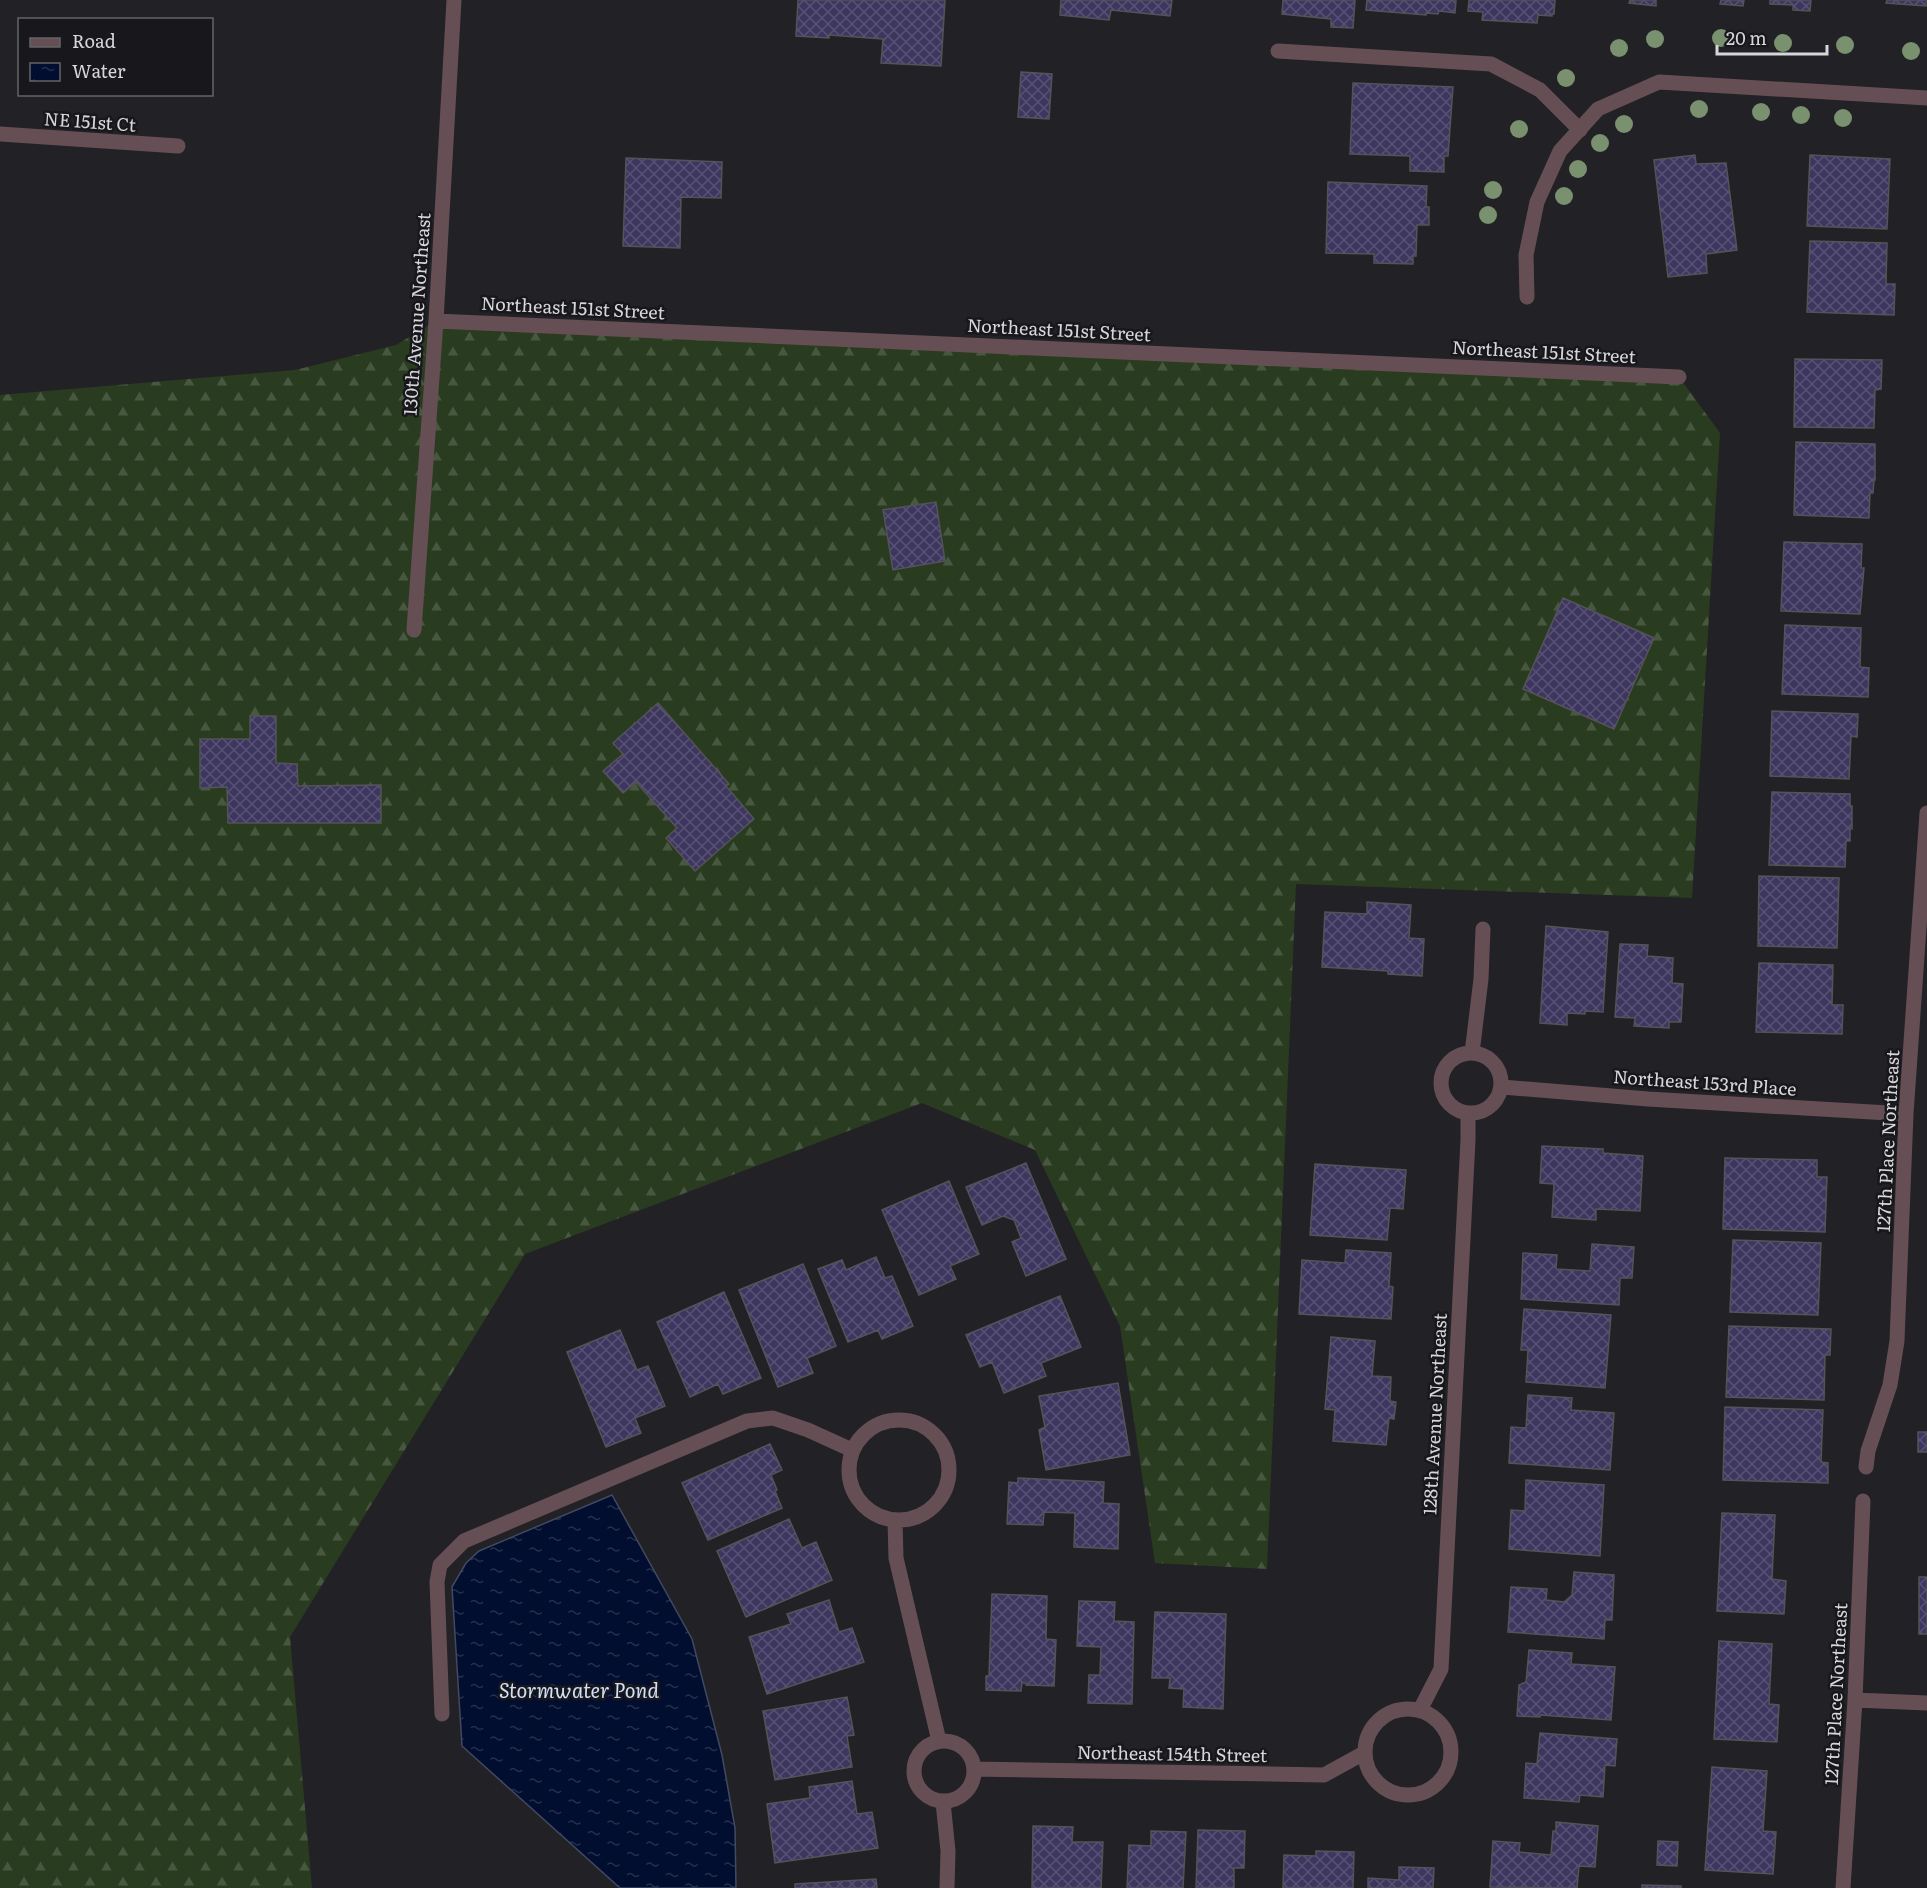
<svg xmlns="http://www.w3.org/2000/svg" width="1927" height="1888" viewBox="0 0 1927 1888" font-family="Literata,serif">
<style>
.forest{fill:url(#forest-firs)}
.water{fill:url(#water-ripples);stroke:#414a62;stroke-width:1.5}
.building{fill:url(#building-cross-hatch);stroke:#545358;stroke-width:1.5}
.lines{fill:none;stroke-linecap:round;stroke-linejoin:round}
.lane{stroke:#664f54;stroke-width:15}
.street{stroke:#664f54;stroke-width:15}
.tree{fill:#79916f}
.labels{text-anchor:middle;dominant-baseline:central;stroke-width:5;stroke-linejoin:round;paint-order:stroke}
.street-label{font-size:18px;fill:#d7d7da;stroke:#18181c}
.water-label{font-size:20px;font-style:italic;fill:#d0e0fa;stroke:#18181c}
</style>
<defs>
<pattern id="forest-firs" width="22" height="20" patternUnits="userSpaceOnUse" patternTransform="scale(1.5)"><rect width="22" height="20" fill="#2a3c20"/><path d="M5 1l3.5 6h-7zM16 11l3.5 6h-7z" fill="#485740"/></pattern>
<pattern id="water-ripples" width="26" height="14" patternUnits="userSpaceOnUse" patternTransform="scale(1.5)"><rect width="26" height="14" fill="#010e2f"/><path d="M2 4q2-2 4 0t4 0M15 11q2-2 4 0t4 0" fill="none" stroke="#25304d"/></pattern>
<pattern id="building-cross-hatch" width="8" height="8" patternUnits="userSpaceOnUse" patternTransform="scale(1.5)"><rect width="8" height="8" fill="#3d365f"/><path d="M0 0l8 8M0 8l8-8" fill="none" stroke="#585275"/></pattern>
</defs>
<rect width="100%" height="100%" fill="#222126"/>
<path class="forest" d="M436 321 1679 377 1720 433 1692 898 1296 884 1267 1569 1155 1563 1120 1326 1035 1150 922 1103 525 1254 290 1637 312 1888H0V395L295 370 396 345Z"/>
<path class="water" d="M612 1495 692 1639 722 1755 735 1828 736 1888H620L462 1746 452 1587 466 1563 479 1551Z"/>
<path class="building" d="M798 0H945L941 66 881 63 883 39 829 35V38L796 36Z
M1061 0H1172L1170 16 1111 10 1109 20 1060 15Z
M1283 0H1355L1353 28 1331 27V19L1282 14Z
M1367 0H1456L1455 13 1439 11 1438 14 1426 13V15L1366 10Z
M1469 0H1555L1554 14H1552V16L1538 15 1537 23 1482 20 1483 12 1468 11Z
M1630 0H1656V6L1629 3Z
M1721 0H1744L1743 6 1720 4Z
M1770 0H1811L1810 11 1793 10V5L1770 4Z
M1887 0H1926V6L1886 3Z
M1021 72 1052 74 1049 119 1018 117Z
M1353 83 1453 87 1448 156H1444V172L1410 171V156L1350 154Z
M1695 155 1696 164 1726 163 1737 250 1706 254 1707 273 1668 277 1654 160Z
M1810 155 1890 159 1887 229 1807 226Z
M626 158 722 162 721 198 681 197 680 248 623 246Z
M1328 182 1427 186 1426 207H1429V225H1417L1416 256H1413V264L1374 263V254L1326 253Z
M1810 241 1887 243 1886 284H1895L1894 315 1807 312Z
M1795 359 1882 360 1881 389 1875 390 1874 428 1794 427Z
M1796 442 1875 444V480H1874L1873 493H1870L1869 518 1794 515Z
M936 502 945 561 893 570 883 510Z
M1784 542 1862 544 1861 568H1864L1860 614 1781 611Z
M1563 598 1654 638 1614 729 1523 689Z
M1785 625 1861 628 1860 667 1869 668 1868 697 1782 694Z
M658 703 729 784 726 786 754 819 695 871 666 838 677 828 636 782 623 793 603 771 623 754 613 743Z
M1772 711 1858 714 1857 737 1851 736 1849 779 1770 776Z
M250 716H276V763L297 764 298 786 381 785V823H228L227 787 200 788V739H250Z
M1772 792 1850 794V806H1852V829H1850V841H1846L1845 867 1769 865Z
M1759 876 1839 878 1837 948 1758 946Z
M1367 902 1411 905 1409 938 1424 939 1422 976 1388 974V971L1322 967 1325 912 1367 914Z
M1546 926 1608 932 1603 1012 1585 1011V1014L1567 1013V1025L1540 1023Z
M1620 944 1648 945 1647 956 1673 958 1672 983 1683 984 1681 1022H1669V1028L1634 1026 1635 1018 1615 1017Z
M1759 963 1833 965 1832 1005H1843L1842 1034 1756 1032Z
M1542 1146 1603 1149V1153L1643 1156 1640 1211 1596 1209V1220L1552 1217 1554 1184 1540 1183Z
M1725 1158 1817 1160V1177H1827L1825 1232 1723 1229Z
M1026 1163 1066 1259 1026 1276 1012 1242 1021 1238 1014 1220 1003 1216 982 1225 966 1187Z
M1315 1164 1406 1170 1403 1209 1390 1208 1387 1240 1310 1235Z
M949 1181 979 1254 950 1266 956 1279 919 1295 882 1210Z
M1733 1240 1821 1243 1818 1315 1730 1312Z
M1592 1244 1634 1247 1632 1278H1620L1619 1305 1521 1299 1523 1253 1557 1255 1556 1269 1590 1271Z
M1346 1250 1391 1253 1389 1286 1393 1287 1391 1319 1299 1314 1302 1260 1345 1263Z
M876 1257 885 1278 892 1276 913 1326 882 1339 878 1330 848 1342 818 1269 842 1260 846 1270Z
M803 1264 836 1346 807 1358 813 1373 778 1387 739 1290Z
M724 1292 761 1378 723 1394 718 1384 690 1397 657 1322Z
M1060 1296 1081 1347 1041 1363 1046 1376 1004 1393 992 1362 980 1367 966 1335Z
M1524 1309 1611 1315 1605 1388 1526 1382 1528 1350H1521Z
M1729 1326 1831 1329 1830 1355H1825L1824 1400 1726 1397Z
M620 1330 637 1370 648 1366 665 1406 635 1418 641 1433 606 1447 567 1352Z
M1331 1337 1375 1341 1372 1376 1391 1377 1390 1401 1396 1402 1394 1419 1389 1418 1386 1445 1333 1441 1335 1410 1325 1409Z
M1118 1383 1130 1455 1046 1470 1039 1430 1045 1427 1039 1396Z
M1528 1395 1572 1398 1571 1410 1614 1413 1610 1470 1509 1463 1511 1427 1526 1428Z
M1725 1407 1823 1410 1821 1462 1828 1463V1483L1723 1480Z
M1918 1432H1927V1452H1918Z
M770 1444 782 1470 771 1475 777 1490 775 1491 782 1508 708 1540 682 1483Z
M1018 1478 1104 1482 1103 1503 1119 1504 1118 1549 1074 1547 1075 1513 1044 1512 1043 1525 1007 1524 1009 1482 1018 1483Z
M1526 1480 1604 1485 1600 1556 1509 1549 1511 1510 1525 1511Z
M1722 1513 1775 1515 1772 1579 1786 1581 1784 1614 1717 1611Z
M789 1519 802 1548 816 1542 832 1580 746 1617 717 1551Z
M1574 1572 1614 1575 1612 1620H1605L1604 1639 1508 1632 1511 1587 1547 1589 1546 1600 1564 1602 1572 1595Z
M1919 1577H1927V1634H1919Z
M992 1594 1047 1596 1046 1639 1056 1640 1054 1686 1026 1685V1683H1022L1021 1691 986 1690V1676H989Z
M829 1600 839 1632 852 1628 864 1662 767 1694 749 1637 791 1624 787 1614Z
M1079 1601 1115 1602 1114 1621 1134 1622 1132 1704 1088 1703 1089 1675H1100L1101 1647 1077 1646Z
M1155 1612 1226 1614 1223 1709 1183 1707 1184 1689 1169 1688 1170 1678H1152Z
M1719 1641 1772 1644 1769 1704 1779 1705 1777 1742 1714 1739Z
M1529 1650 1572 1653 1571 1664 1615 1667 1611 1720 1540 1715V1717L1517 1716 1519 1685 1526 1682Z
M847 1697 854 1735 847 1736 852 1767 775 1780 763 1711Z
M1540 1733 1617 1739 1615 1766 1605 1765 1603 1797 1580 1795 1579 1802 1524 1798 1526 1763 1537 1764Z
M1712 1767 1767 1771 1763 1831 1776 1832 1773 1874 1705 1870Z
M852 1781 857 1814 872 1812 878 1848 775 1863 767 1804 810 1798 809 1787Z
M1556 1822 1598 1826 1595 1867 1579 1866 1577 1888 1490 1887 1493 1841 1520 1843 1519 1852 1551 1855 1553 1831H1556Z
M1033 1826 1073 1827 1072 1842H1103L1101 1888H1032Z
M1198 1830 1245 1831 1244 1868H1234V1888H1196Z
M1151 1831 1186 1832 1183 1888H1127L1129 1845 1151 1846Z
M1658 1841 1678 1842 1677 1866 1657 1865Z
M1316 1851 1354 1852 1353 1888H1283L1284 1855 1316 1856Z
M1399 1867 1434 1868 1433 1888H1368V1878L1399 1880Z
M876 1879 877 1888H795V1884Z
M1642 1885 1681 1886V1888H1642Z"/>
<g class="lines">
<path class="lane" d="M1278 51 1491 64 1540 90 1580 130
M442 1714 437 1582 440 1565 464 1541 747 1421 773 1418 808 1430 852 1450"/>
<path class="street" d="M0 134 178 146
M1527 297 1526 255 1537 202 1560 151 1598 109 1659 82 1927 98
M436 321 1679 377
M414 630 436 321 454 0
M1441 1083a30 30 0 1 1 60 0a30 30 0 1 1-60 0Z
M1472 1053 1481 979 1483 929
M1502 1087 1648 1099 1906 1114
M849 1470a50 50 0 1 1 100 0a50 50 0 1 1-100 0Z
M1866 1467 1868 1451 1890 1385 1897 1341 1906 1114 1927 813
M895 1521 896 1558 939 1741
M1855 1700 1927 1703
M1365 1752a43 43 0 1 1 86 0a43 43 0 1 1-86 0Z
M1420 1710 1441 1669 1468 1140V1114
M914 1771a30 30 0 1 1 60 0a30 30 0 1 1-60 0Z
M974 1769 1324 1775 1364 1753
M943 1802 948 1851 947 1888
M1843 1888 1855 1700 1863 1501"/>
</g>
<g class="tree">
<circle cx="1721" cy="38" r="9"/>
<circle cx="1655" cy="39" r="9"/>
<circle cx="1783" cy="43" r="9"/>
<circle cx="1845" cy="45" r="9"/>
<circle cx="1619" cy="48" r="9"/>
<circle cx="1911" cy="51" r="9"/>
<circle cx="1566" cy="78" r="9"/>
<circle cx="1699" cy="109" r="9"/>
<circle cx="1761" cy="112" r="9"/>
<circle cx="1801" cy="115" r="9"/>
<circle cx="1843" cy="118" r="9"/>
<circle cx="1624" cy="124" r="9"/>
<circle cx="1519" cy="129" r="9"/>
<circle cx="1600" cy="143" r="9"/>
<circle cx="1578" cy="169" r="9"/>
<circle cx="1493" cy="190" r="9"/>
<circle cx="1564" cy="196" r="9"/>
<circle cx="1488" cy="215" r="9"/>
</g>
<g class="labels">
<g class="street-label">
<text transform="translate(90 121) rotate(4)">NE 151st Ct</text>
<text transform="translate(573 307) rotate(3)">Northeast 151st Street</text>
<text transform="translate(416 314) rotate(-86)">130th Avenue Northeast</text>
<text transform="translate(1059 329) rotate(3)">Northeast 151st Street</text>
<text transform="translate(1544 351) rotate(3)">Northeast 151st Street</text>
<text transform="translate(1705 1082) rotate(4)">Northeast 153rd Place</text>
<text transform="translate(1887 1141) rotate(-87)">127th Place Northeast</text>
<text transform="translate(1434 1414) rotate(-87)">128th Avenue Northeast</text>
<text transform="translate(1835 1694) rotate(-87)">127th Place Northeast</text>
<text transform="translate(1172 1753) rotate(1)">Northeast 154th Street</text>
</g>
<g class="water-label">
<text x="579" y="1689">Stormwater Pond</text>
</g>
</g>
<rect x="18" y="18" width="195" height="78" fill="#18181c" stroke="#646468" stroke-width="1.5"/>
<rect x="30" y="38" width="30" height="9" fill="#664f54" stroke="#646468" stroke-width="1.5"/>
<text x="72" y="48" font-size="18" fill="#d7d7da">Road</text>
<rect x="30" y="63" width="30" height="18" fill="url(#water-ripples)" stroke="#646468" stroke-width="1.5"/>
<text x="72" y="78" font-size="18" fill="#d7d7da">Water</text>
<path d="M1717 45v9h110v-9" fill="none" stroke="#d7d7da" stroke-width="3"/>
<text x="1726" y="45" font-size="18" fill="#d7d7da" stroke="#18181c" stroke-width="4.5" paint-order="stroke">20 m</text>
</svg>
